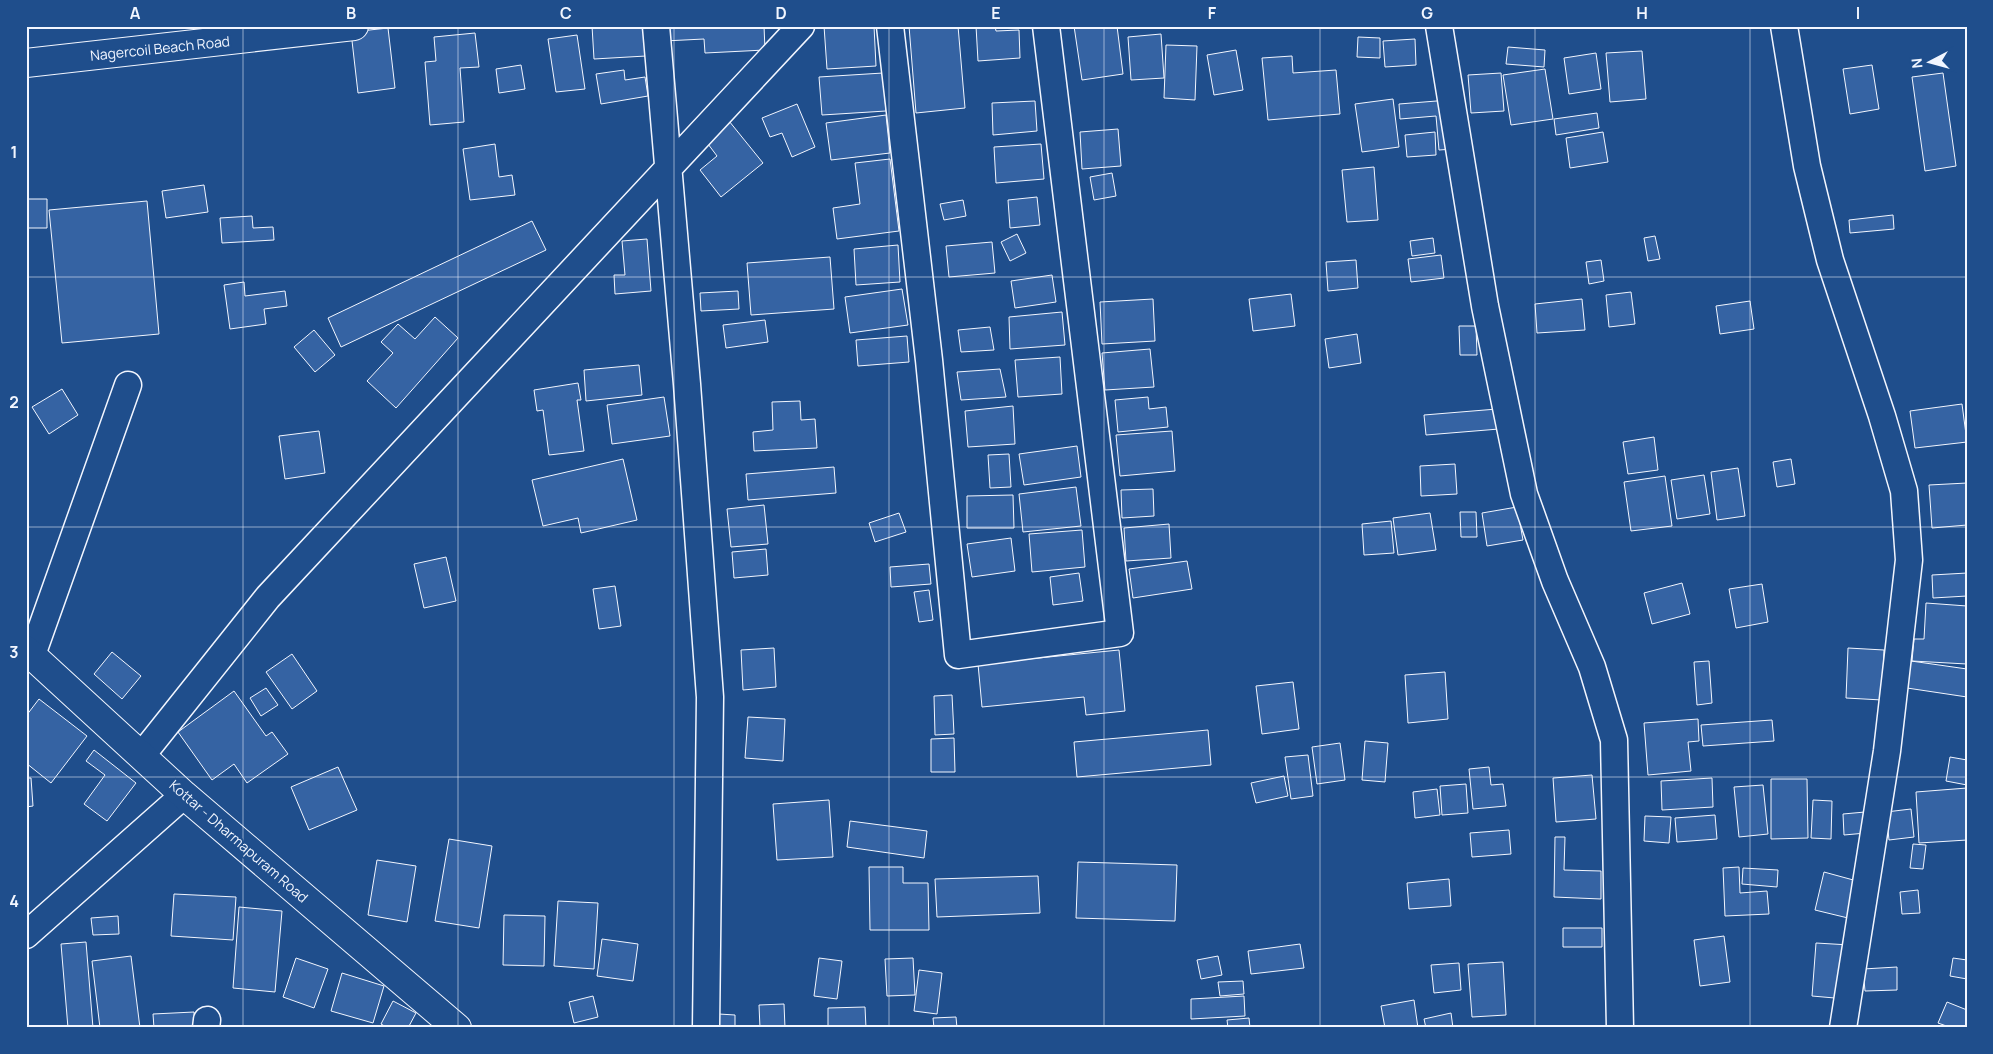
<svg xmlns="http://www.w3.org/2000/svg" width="1993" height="1054" viewBox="0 0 1993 1054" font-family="Manrope,sans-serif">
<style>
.building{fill:#3563a3;stroke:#f2f6ff}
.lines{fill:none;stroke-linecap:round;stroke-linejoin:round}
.minor-casing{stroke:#f2f6ff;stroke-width:29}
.major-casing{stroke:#f2f6ff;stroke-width:30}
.minor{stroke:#1f4e8c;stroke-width:26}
.major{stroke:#1f4e8c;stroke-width:28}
.grid{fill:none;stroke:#f2f6ff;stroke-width:1;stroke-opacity:0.55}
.labels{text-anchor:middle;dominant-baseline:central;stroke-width:4;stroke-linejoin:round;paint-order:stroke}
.street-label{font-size:14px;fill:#f2f6ff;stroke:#1f4e8c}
.neatline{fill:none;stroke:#f2f6ff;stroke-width:2}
.grid-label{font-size:16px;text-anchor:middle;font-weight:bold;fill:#f2f6ff}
</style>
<rect width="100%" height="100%" fill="#1f4e8c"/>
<path class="building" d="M592 26H645L646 56 594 59Z
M664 26H764L765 50 705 53 704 39 664 41Z
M824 26H874L876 66 827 69Z
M909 26H958L965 108 916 113Z
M976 26H995L996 31 1019 30 1020 58 978 61Z
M1074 26H1117L1123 74 1082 80Z
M388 28 395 88 358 93 351 32Z
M475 33 479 67 460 68 464 122 430 125 425 62 436 61 434 37Z
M1161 34 1164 78 1131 80 1128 37Z
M577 35 585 89 556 92 548 39Z
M1358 37 1380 38V58L1357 57Z
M1415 39 1416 65 1385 67 1383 41Z
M1166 45 1197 46 1195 100 1164 98Z
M1508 47 1545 50 1544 67 1506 64Z
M1236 50 1243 90 1214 95 1207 55Z
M1642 51 1646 99 1610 102 1606 53Z
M1596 53 1601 89 1569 94 1564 58Z
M1292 56 1293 73 1336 70 1340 114 1268 120 1262 58Z
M521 65 525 89 499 93 496 69Z
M1872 65 1879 109 1850 114 1843 69Z
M1545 69 1553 119 1511 125 1503 75Z
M624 70 625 80 645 77 648 96 601 104 596 74Z
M883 73 886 111 822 115 819 77Z
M1501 73 1504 111 1471 113 1468 75Z
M1943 73 1956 166 1925 171 1912 77Z
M1393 99 1399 147 1362 152 1355 104Z
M1449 100 1453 149 1439 150 1436 116 1400 119 1399 104Z
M1035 101 1037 131 993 135 992 103Z
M797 104 815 147 792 157 782 133 770 137 762 118Z
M1597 113 1599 128 1556 135 1554 119Z
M886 115 890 153 831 160 826 123Z
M729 121 763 163 721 197 700 170 717 156 705 140Z
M1118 129 1121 166 1082 169 1080 132Z
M1435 132 1436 155 1407 157 1405 135Z
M1603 132 1608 162 1570 168 1566 138Z
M495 144 499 177 512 175 515 195 470 200 463 149Z
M1041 144 1044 179 996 183 994 147Z
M890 159 899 231 837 239 833 208 860 204 855 163Z
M1374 167 1378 220 1347 222 1342 170Z
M1112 173 1116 196 1094 200 1090 177Z
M204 185 208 212 166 218 162 191Z
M1037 197 1040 225 1010 228 1008 200Z
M26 199H47V228H26Z
M963 200 966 216 944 220 940 204Z
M147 201 159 334 62 343 49 210Z
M1893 215 1894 229 1850 233 1849 220Z
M252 216 253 228 273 227 274 240 222 243 220 218Z
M532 221 546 250 341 347 328 318Z
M1017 234 1026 253 1010 261 1001 242Z
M1655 236 1660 259 1648 261 1644 238Z
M1433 238 1435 253 1412 256 1410 241Z
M647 239 651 291 615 294 614 275H625L622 241Z
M992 242 995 273 949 277 946 246Z
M898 245 900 282 856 285 854 249Z
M1441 255 1444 278 1411 282 1408 259Z
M830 257 834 309 751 315 747 263Z
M1356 260 1358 288 1328 291 1326 262Z
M1601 260 1604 281 1589 284 1586 262Z
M1052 275 1056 302 1015 308 1011 281Z
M244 282 245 296 285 291 287 306 264 309 266 324 230 329 224 285Z
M902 289 908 325 850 333 845 297Z
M738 291 739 309 701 311 700 293Z
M1631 292 1635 324 1609 327 1606 295Z
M1291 294 1295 326 1253 331 1249 299Z
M1153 299 1155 341 1102 344 1100 302Z
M1582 299 1585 330 1537 333 1535 304Z
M1750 301 1754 329 1720 334 1716 306Z
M1062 312 1065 345 1010 349 1009 317Z
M435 317 458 338 396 408 367 381 393 353 381 342 398 324 415 339Z
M765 320 768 342 726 348 723 325Z
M1459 326H1476L1477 355H1460Z
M990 327 994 350 961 352 958 330Z
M314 330 335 355 315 372 294 347Z
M1357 334 1361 363 1329 368 1325 339Z
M907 336 909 362 858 366 856 340Z
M1150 349 1154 387 1105 390 1102 353Z
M1060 357 1062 394 1018 397 1015 360Z
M639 365 642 395 586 401 584 370Z
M1000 369 1006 397 961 400 957 372Z
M578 383 581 400H577L584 451 549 455 543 410 537 411 534 390Z
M62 389 78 415 49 434 32 407Z
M664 397 670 436 612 444 607 405Z
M1148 397 1149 409 1166 407 1168 427 1118 432 1115 400Z
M800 401 801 420 815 419 817 448 754 451 753 432 773 430 772 402Z
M1962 404 1967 442 1915 448 1910 411Z
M1013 406 1015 444 968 447 965 411Z
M1497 409 1499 429 1426 435 1424 415Z
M319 431 325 473 285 479 279 436Z
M1172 431 1175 471 1120 476 1116 435Z
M1654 437 1658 470 1628 474 1623 442Z
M1077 446 1081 477 1024 485 1019 454Z
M1009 454 1011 487 990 488 988 455Z
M623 459 637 520 581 533 578 518 543 526 532 480Z
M1791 459 1795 484 1777 487 1773 462Z
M1455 464 1457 494 1421 496 1420 466Z
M834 467 836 493 748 500 746 474Z
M1738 468 1745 516 1717 520 1711 472Z
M1704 475 1710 514 1677 519 1671 480Z
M1665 476 1672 526 1631 531 1624 482Z
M1967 483V525L1932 528 1929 485Z
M1076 487 1081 526 1023 532 1019 494Z
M1153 489 1154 516 1122 518 1121 490Z
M1013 495 1014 528H967V496Z
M764 505 768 544 731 547 727 509Z
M1517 507 1523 540 1487 546 1482 513Z
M1460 512H1476L1477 537H1461Z
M899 513 906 532 875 542 869 523Z
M1430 513 1436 550 1398 555 1393 518Z
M1391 521 1394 553 1364 555 1362 524Z
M1169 524 1171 558 1126 561 1124 528Z
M1082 530 1085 567 1032 572 1029 534Z
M1011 538 1015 571 972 577 967 544Z
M766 549 768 575 734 578 732 552Z
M446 557 456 601 424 608 414 564Z
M1187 561 1192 589 1133 598 1129 569Z
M929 564 931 584 891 587 890 567Z
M1079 573 1083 601 1053 605 1050 577Z
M1967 573V596L1933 598 1932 575Z
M1682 583 1690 614 1652 624 1644 593Z
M1762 584 1768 622 1736 628 1729 589Z
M615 586 621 626 599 629 593 589Z
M929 590 933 620 919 622 914 592Z
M1926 603 1967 606V664L1912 661 1914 639H1924Z
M774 648 776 687 743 690 741 650Z
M1848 648 1884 650 1882 700 1846 698Z
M1119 650 1125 711 1086 715 1084 697 982 707 978 664Z
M112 652 141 676 122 699 94 674Z
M292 654 317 691 292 709 266 672Z
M1709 661 1712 703 1697 705 1694 662Z
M1911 661 1967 669V697L1907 688Z
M1445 672 1448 719 1408 723 1405 675Z
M1293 682 1299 729 1262 734 1256 686Z
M266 688 278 705 261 716 250 698Z
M234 691 266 736 272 732 288 754 247 783 234 764 212 780 178 732Z
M952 695 954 734 935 735 934 696Z
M39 699 87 736 51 783 26 763V716Z
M748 717 785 719 783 761 745 758Z
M1698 719 1699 741 1688 742 1691 771 1648 775 1644 723Z
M1772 720 1774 741 1703 746 1701 725Z
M1208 730 1211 765 1077 777 1074 742Z
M954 738 955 772H931V739Z
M1365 741 1388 743 1385 782 1362 780Z
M1340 743 1345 780 1317 784 1312 747Z
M94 750 136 783 107 821 84 804 105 775 86 761Z
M1308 755 1313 796 1291 799 1285 757Z
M1950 757 1967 760V785L1946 781Z
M338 767 357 810 309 830 291 787Z
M1489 767 1491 785 1503 784 1506 806 1473 809 1469 769Z
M1592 775 1596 819 1556 822 1553 778Z
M1284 776 1288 796 1256 803 1251 783Z
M26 778H31L33 806 26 807Z
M1712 778 1713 807 1662 810 1661 781Z
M1771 779H1807L1808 838 1771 839Z
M1466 784 1468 813 1442 815 1440 786Z
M1763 785 1768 834 1739 837 1734 787Z
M1967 788V840L1919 843 1916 792Z
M1437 789 1440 815 1415 818 1413 792Z
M829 800 833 857 777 860 773 804Z
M1813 800 1832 801 1831 839 1811 838Z
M1911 809 1914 837 1889 840 1886 812Z
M1865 812 1866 833 1844 835 1843 814Z
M1715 815 1717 839 1677 842 1675 818Z
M1645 816 1671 817 1669 843 1644 841Z
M850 821 927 831 924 858 847 847Z
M1509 830 1511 854 1472 857 1470 833Z
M1555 837H1565L1564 870 1601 871V899L1554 897Z
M449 839 492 846 479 928 435 921Z
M1913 844 1926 845 1923 869 1910 868Z
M377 860 416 866 407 922 368 915Z
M1078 862 1177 865 1175 921 1076 918Z
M869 867H903V883H928L929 930H870Z
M1739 867 1740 893 1767 891 1769 914 1725 916 1723 868Z
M1743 868 1778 870 1777 887 1742 884Z
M1824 872 1857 881 1848 918 1815 910Z
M1038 876 1040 913 937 917 935 879Z
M1449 879 1451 906 1409 909 1407 883Z
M1918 890 1920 913 1902 914 1900 892Z
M174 894 236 897 233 940 171 936Z
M558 901 598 903 594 969 554 966Z
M239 907 282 911 275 992 233 988Z
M504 915 545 916 544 966 503 965Z
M118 916 119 934 93 935 91 918Z
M1563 928H1602V947H1563Z
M1724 936 1730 982 1700 986 1694 940Z
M602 939 638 944 633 981 597 976Z
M86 942 93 1028H68L61 944Z
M1816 943 1850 945 1846 999 1812 996Z
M1300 944 1304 968 1251 974 1248 951Z
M131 956 140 1028H100L92 961Z
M1218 956 1222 975 1201 979 1197 960Z
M296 958 328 969 314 1008 283 997Z
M819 958 842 961 837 999 814 996Z
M913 958 915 995 887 996 885 959Z
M1953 958 1967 960V979L1950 976Z
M1503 962 1506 1015 1472 1017 1468 964Z
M1459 963 1461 990 1434 993 1431 965Z
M1897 967V990L1865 991 1863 969Z
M919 970 942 973 937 1014 914 1011Z
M342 973 384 986 373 1023 331 1011Z
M1243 981 1244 994 1220 996 1218 982Z
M593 996 598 1017 574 1023 569 1002Z
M1244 996 1245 1016 1191 1019V999Z
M1414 1000 1418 1028H1385L1381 1006Z
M393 1001 416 1013 408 1028H388L381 1024Z
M1947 1002 1967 1010V1028H1952L1938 1023Z
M784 1004 785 1028H760L759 1005Z
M865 1007 866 1028H828V1008Z
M194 1012 195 1028H154L153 1014Z
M1451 1013 1453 1028H1426L1424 1019Z
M719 1014 735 1015V1028H719Z
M956 1017 957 1028H934L933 1018Z
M1249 1018 1250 1028H1228L1227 1020Z"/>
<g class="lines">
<g class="minor-casing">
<path id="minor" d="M656 26 687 384 710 697 706 1028
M890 26 929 360 958 655 1120 633 1046 26
M1439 26 1485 306 1524 494 1555 581 1592 667 1614 740 1620 1028
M1784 26 1807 166 1830 260 1882 416 1904 491 1909 560 1887 751 1843 1028
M32 655 128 385
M142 755 268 597 801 26
M26 935 184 795
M206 1028 207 1020"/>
</g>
<g class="major-casing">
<path id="major" d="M26 63 354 26
M26 650 184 795 457 1028"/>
</g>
<use href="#minor" class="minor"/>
<use href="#major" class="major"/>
</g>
<path class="grid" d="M243 26V1028M458 26V1028M674 26V1028M889 26V1028M1104 26V1028M1320 26V1028M1535 26V1028M1750 26V1028M26 277H1967M26 527H1967M26 777H1967"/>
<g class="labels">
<g class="street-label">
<text transform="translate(160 48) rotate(-6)">Nagercoil Beach Road</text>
<text transform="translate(239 841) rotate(41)">Kottar - Dharmapuram Road</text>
</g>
</g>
<rect width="1993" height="1054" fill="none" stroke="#1f4e8c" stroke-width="55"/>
<g transform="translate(1930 62) rotate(264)" stroke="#1f4e8c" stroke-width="4" paint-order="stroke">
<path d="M0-4L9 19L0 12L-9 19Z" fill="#f2f6ff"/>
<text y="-8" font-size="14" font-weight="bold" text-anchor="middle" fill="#f2f6ff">N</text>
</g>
<rect x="28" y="28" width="1938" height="998" class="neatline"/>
<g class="grid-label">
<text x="135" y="19">A</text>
<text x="351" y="19">B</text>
<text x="566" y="19">C</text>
<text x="781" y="19">D</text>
<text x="996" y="19">E</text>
<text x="1212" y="19">F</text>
<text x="1427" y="19">G</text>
<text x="1642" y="19">H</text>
<text x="1858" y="19">I</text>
<text x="14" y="158">1</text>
<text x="14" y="408">2</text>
<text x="14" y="658">3</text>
<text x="14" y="907">4</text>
</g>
</svg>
